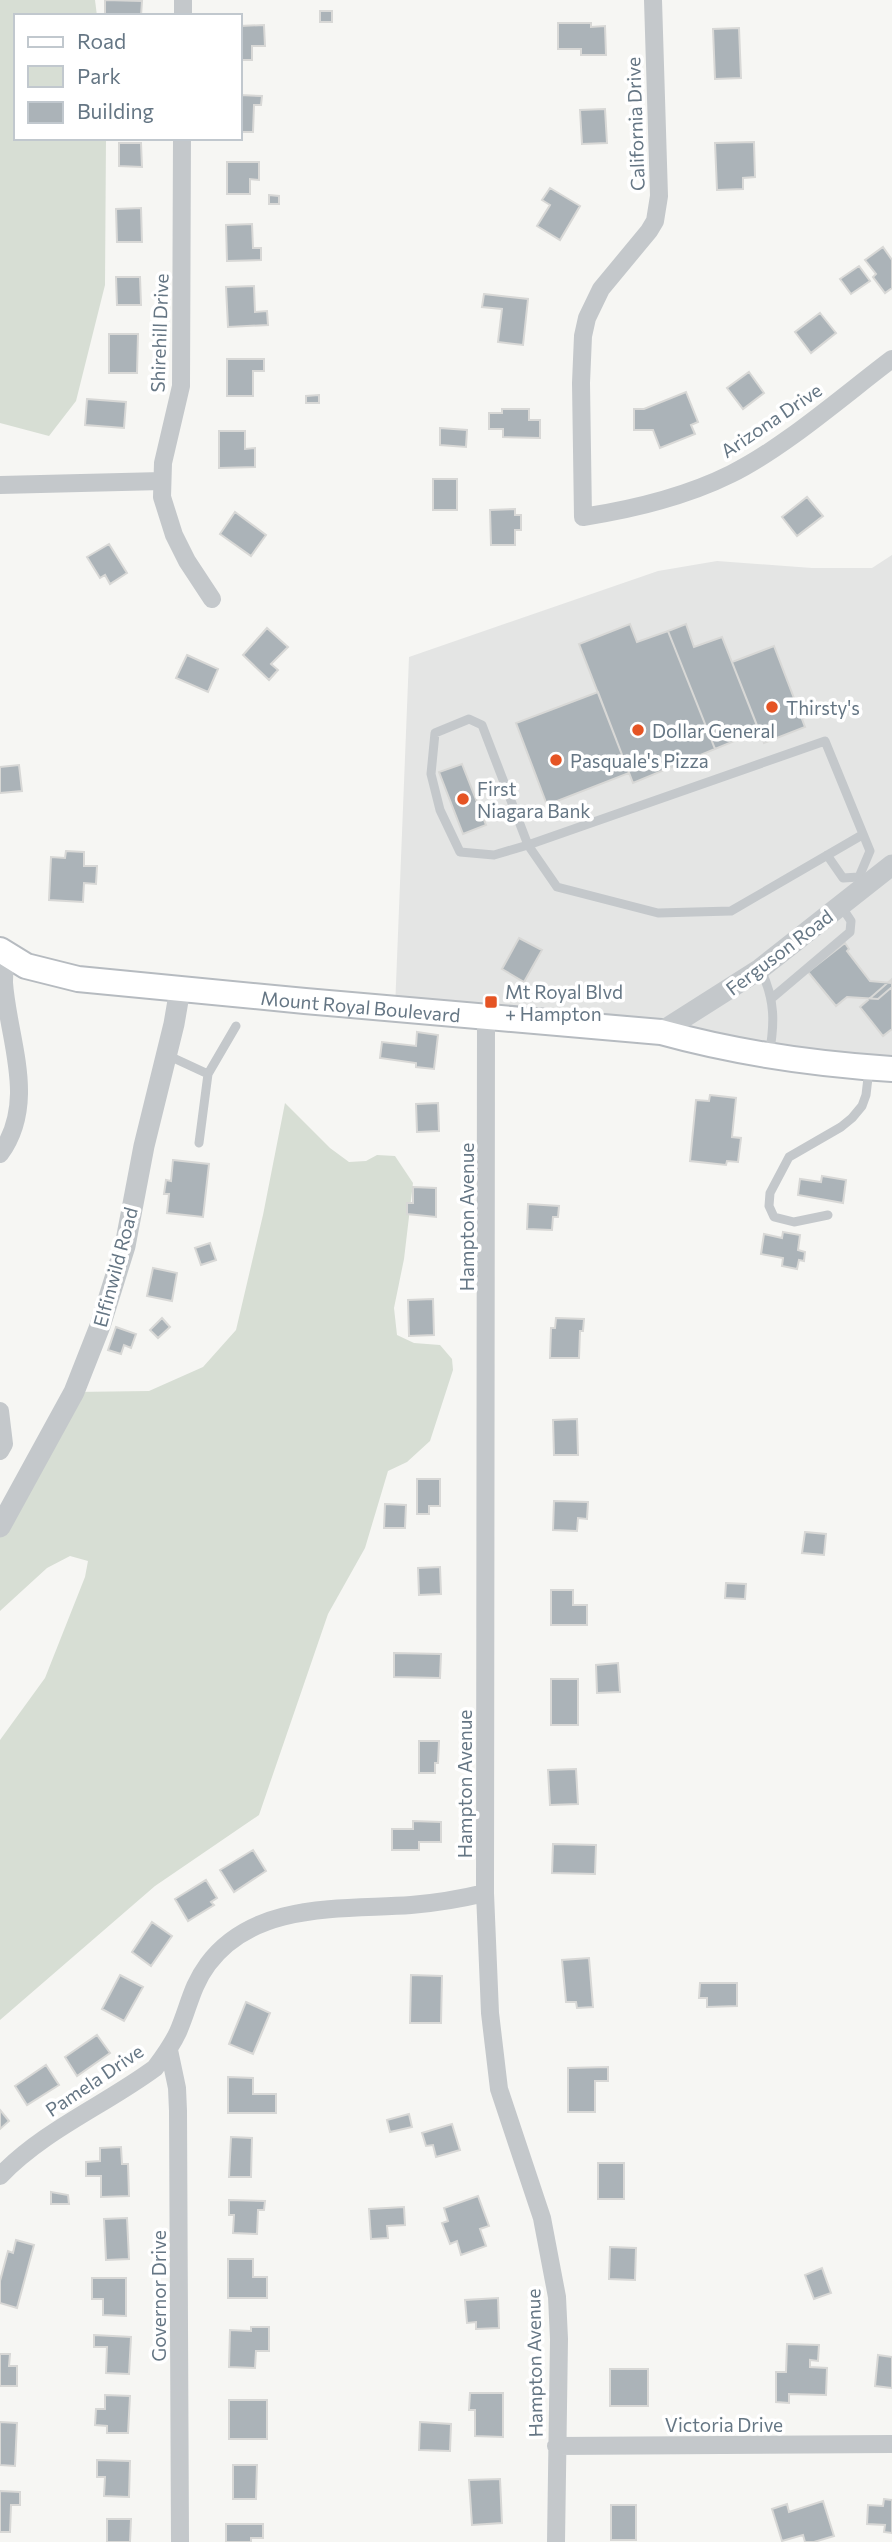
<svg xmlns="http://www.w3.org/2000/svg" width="892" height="2542" viewBox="0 0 892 2542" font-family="Commissioner,sans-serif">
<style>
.built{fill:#e4e5e4}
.green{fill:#d7ded4}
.building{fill:#abb3b8;stroke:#d8d8d6;stroke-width:2}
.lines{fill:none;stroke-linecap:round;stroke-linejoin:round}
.secondary-casing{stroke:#b6bbc0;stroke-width:28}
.service{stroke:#c4c8cb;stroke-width:9}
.minor{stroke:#c4c8cb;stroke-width:18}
.tertiary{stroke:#c4c8cb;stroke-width:21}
.secondary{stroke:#fff;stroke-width:24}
.poi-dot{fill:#e55424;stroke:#fff;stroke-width:2.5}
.labels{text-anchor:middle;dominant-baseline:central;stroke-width:7;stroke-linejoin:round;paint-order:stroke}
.street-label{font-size:19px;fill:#657684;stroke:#fff}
.poi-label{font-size:19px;fill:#657684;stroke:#fff;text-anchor:start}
</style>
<rect width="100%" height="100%" fill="#f6f6f3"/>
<path class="built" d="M892 555V1069L395 1009 409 657 658 571 717 561 812 568H872Z"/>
<path class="green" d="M0 0H95L97 16H16V138H106L105 285 76 401 49 436 0 423Z
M285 1103 330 1148 349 1162 366 1161 377 1155 395 1156 413 1183 404 1259 394 1308 397 1335 414 1343 440 1345 452 1359 453 1370 430 1441 407 1462 388 1471 365 1548 328 1614 259 1815 155 1886 0 2020V1740L45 1678 85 1577 88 1561 70 1556 47 1568 0 1611V1527L74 1392 149 1391 203 1367 236 1330 263 1215Z"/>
<path class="building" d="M105 0 142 1 141 16 105 15Z
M320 11H332V22H320Z
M558 23H591V27L605 26 606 55H581V49H558Z
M264 25 265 46H252V60H240V26Z
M739 28 741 78 715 79 713 29Z
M240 95 262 96 261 105H254L253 132H240Z
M605 109 607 143 582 144 580 110Z
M754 142 755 177 743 178V189L717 190 715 143Z
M119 143H141L142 167 119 166Z
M227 162H259V180L250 179V194H227Z
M550 188 580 206 560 240 537 226 550 205 542 200Z
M269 195 279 196V204H269Z
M141 208 142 242H117L116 209Z
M252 224 253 248H261V260L227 261 226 225Z
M883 247 892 260V288L885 293 873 277 876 274 865 260Z
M859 266 870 281 851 294 840 279Z
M116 277H140L141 305H117Z
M254 286 255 312 267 311 268 325 228 327 226 287Z
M484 294 528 299 523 345 498 342 502 309 482 307Z
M820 313 836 333 811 353 795 332Z
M109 334H138L137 373H109Z
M227 359H264V371H253V396H227Z
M749 372 764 393 743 409 727 388Z
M686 392 698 422 691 425 695 434 660 448 653 430H634V409H644Z
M319 395V403H306V396Z
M87 399 126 402 124 428 85 425Z
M502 409H529V420H540V438L503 437V429H489V413H502Z
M440 428 467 430 466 447 440 445Z
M219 431H245V449L255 448V467L219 468Z
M433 479H457V510H433Z
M807 497 823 516 797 536 782 517Z
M515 509V515H521V530H515V545H491L490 510Z
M235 512 266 535 251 556 220 534Z
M109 544 127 573 110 584 105 575 100 578 87 557Z
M630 624 637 642 668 631 715 749 633 783 579 644Z
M686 624 694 647 722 637 759 731 715 749 668 631Z
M267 628 288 647 271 664 278 670 269 680 243 655Z
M774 646 805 727 764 743 732 662Z
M187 655 218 669 208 692 176 678Z
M598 692 629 773 547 805 516 723Z
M462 764 486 825 463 834 439 772Z
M19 765 22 791 0 793V767Z
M66 851 84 852V866H97L96 884 84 883 83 902 49 900 51 857 65 858Z
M519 938 542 950 524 982 502 969Z
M845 943 849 949 847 951 870 981 892 983V987L878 999 847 997 836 1006 808 972Z
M892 979V1029L883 1036 860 1007Z
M417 1032 438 1035 434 1069 416 1067V1063L380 1058 382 1042 416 1046Z
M710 1095 736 1098 732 1137 741 1138 738 1162 727 1161 726 1165 690 1161 696 1100 709 1101Z
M438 1103 439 1131 417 1132 416 1104Z
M173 1160 209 1164 203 1217 167 1213 169 1194H164L166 1180 171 1181Z
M822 1176 846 1180 843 1203 798 1195 800 1179 821 1182Z
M413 1187 436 1188V1217L407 1214V1203H413Z
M528 1204 559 1206 558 1217H553L552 1230 527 1229Z
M783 1232 800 1235 798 1250 805 1252 804 1261 799 1260 797 1269 782 1266 783 1258 761 1254 764 1234 782 1238Z
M210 1243 216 1260 201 1265 195 1248Z
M153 1268 177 1273 172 1301 147 1296Z
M433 1299 434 1335 409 1336 408 1300Z
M162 1318 170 1327 158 1338 150 1330Z
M556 1318 584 1319 583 1331H580L579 1358H550L551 1328H555Z
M116 1327 136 1334 131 1348 124 1345 121 1354 108 1350Z
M577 1419 578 1455H554L553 1420Z
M417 1479H440V1506H429V1514H417Z
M554 1501 588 1502 587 1519 578 1518 577 1531 553 1530Z
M385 1504 406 1505 405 1528H384Z
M805 1532 826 1534 824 1555 802 1553Z
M440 1567 441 1594 419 1595 418 1568Z
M726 1583 746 1584 745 1599 725 1598Z
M551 1590H573V1605H587V1625H551Z
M394 1653 441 1654 440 1678 394 1677Z
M618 1663 620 1692 597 1693 596 1665Z
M551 1679H578V1725H551Z
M419 1741H439L438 1763H435V1773H419Z
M576 1769 578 1804 550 1805 548 1770Z
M413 1821 441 1822V1842H419V1850H392V1829H413Z
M553 1844 596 1845 595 1874 552 1873Z
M253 1850 266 1871 234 1892 220 1870Z
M206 1880 217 1898 211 1902 214 1905 188 1921 175 1899Z
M152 1922 172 1936 151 1966 132 1952Z
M589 1958 593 2007 577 2008 576 2002H566L562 1960Z
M120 1975 143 1987 124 2021 102 2009Z
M411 1975 442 1976 441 2023H410Z
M700 1983H737V2006L707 2007V1998H699Z
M246 2002 270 2013 253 2054 229 2044Z
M97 2035 110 2053 77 2076 65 2057Z
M46 2065 59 2085 27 2105 15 2086Z
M608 2067V2081H595V2112H568V2068Z
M228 2077 253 2078V2094H276V2113H228Z
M0 2110 9 2121 0 2129Z
M409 2114 412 2127 390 2132 387 2120Z
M452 2124 460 2150 436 2157 433 2145 426 2146 422 2133Z
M231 2137 252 2138 251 2177H229Z
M121 2147 122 2164H128L129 2196 101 2197V2176H86V2162L100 2161V2148Z
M598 2163H624V2199H598Z
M51 2192 68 2195 69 2204H51Z
M478 2196 489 2226 480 2229 486 2246 461 2255 457 2241 450 2244 442 2223 448 2221 444 2208Z
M229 2200 265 2201 264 2210H258L257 2234 233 2233 234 2215H229Z
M404 2207 405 2225 387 2226 388 2238 371 2239 369 2209Z
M127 2218 129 2259 106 2260 104 2219Z
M16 2240 34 2245 17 2308 0 2303V2281L8 2251 13 2253Z
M610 2247 636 2248 635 2280 609 2279Z
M228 2259H253V2277H267V2298H228Z
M822 2268 831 2293 814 2299 805 2275Z
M92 2278H126V2316L103 2315V2299H92Z
M498 2298 499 2328 476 2329V2322L467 2323 465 2300Z
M251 2327H269V2351H256L255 2368 229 2367 230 2330 251 2331Z
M94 2335 131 2337 129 2374 106 2373 107 2347H94Z
M787 2344 819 2345 818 2361 810 2360V2367L827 2368 826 2395 789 2394V2403L776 2402V2372H786Z
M0 2354H10L9 2366H17V2386H0Z
M878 2355 892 2357V2388L875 2386Z
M610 2369H648V2406H610Z
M470 2393H503V2437L475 2436V2410H469Z
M105 2395 130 2396 128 2433H107V2426L95 2425 96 2409H105Z
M229 2400H267V2439H229Z
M0 2422 17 2423 15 2466 0 2465Z
M420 2422 451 2424 450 2451 419 2450Z
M97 2460 130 2461 129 2497 104 2496 105 2477H97Z
M233 2465H257L256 2499H233Z
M500 2479 502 2523 472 2525 469 2480Z
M0 2491 20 2492V2505H11L10 2532H0Z
M884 2499 892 2500V2533L884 2532 885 2525 867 2524 868 2505 883 2506Z
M823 2501 834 2536 814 2542H805L803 2535 782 2541 772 2509 787 2504 789 2512Z
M611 2505H636V2540H611Z
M107 2519H131L130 2542H107Z
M226 2524H263V2538H251V2542H226Z"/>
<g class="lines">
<g class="secondary-casing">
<g id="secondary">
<path id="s1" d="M0 950 26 966 78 979 305 1001 661 1032C737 1053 813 1064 892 1069"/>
</g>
</g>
<path class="service" d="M469 719 482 725 528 845 494 855 460 852 440 810 431 774 435 733Z
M862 835 731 911 658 913 557 887 528 845 825 741 870 851 859 877 868 882
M827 855 843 878 859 877
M761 970C775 1000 775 1023 769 1055
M772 998 850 932 851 921 841 906
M167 1055 208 1074 236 1026
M199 1143 208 1074
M828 1215 794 1222 774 1217 769 1206 770 1193 789 1157 841 1127 852 1118 862 1106 866 1095 869 1069"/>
<path class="minor" d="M653 0 659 196 655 221 649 231 601 289 587 318 583 336 581 383 583 517C634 509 685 497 731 474 785 447 843 396 892 359
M183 16V0
M182 138 181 386 163 463 162 497 174 535 187 561 212 599
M0 485 162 481
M486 1018 485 1893 490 2013 499 2089 542 2218 557 2297 559 2339 556 2542
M0 1154C38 1102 8 1039 4 983 4 974 5 964 5 955
M0 1411 4 1444 0 1451
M169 2050 177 2088 178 2111 180 2542
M0 2176C44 2130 105 2105 155 2068 164 2056 172 2045 178 2032 189 2007 191 1987 208 1964 255 1901 342 1910 411 1905 436 1903 460 1899 485 1893
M556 2446 892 2444"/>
<path class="tertiary" d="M661 1032 760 969 892 865
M0 1527 74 1392 100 1326 125 1246 144 1146 174 1024 180 989"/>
<use href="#secondary" class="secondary"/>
</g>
<g class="poi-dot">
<circle cx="772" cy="707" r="7"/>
<circle cx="638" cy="730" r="7"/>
<circle cx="556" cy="760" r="7"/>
<circle cx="463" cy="799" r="7"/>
<rect x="484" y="995" width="14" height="14" rx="3.5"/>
</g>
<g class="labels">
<g class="street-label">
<text transform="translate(635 124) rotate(-92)">California Drive</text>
<text transform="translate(159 333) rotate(-88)">Shirehill Drive</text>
<text transform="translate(771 420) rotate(-34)">Arizona Drive</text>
<text transform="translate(779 952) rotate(-37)">Ferguson Road</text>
<text stroke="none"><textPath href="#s1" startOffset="368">Mount Royal Boulevard</textPath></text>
<text transform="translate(466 1217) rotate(-90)">Hampton Avenue</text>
<text transform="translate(115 1267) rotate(-75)">Elfinwild Road</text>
<text transform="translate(464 1784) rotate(-90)">Hampton Avenue</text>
<text transform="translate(94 2080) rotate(-34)">Pamela Drive</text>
<text transform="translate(158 2296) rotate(-90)">Governor Drive</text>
<text transform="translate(534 2363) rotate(-91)">Hampton Avenue</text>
<text x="724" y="2424">Victoria Drive</text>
</g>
<g class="poi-label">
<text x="786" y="707">Thirsty's</text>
<text x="652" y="730">Dollar General</text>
<text x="570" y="760">Pasquale's Pizza</text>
<text x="477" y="788">First<tspan x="477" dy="22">Niagara Bank</tspan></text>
<text x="505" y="991">Mt Royal Blvd<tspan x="505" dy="22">+ Hampton</tspan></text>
</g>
</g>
<rect x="14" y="14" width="228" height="126" fill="#ffffff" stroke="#c1c8ce" stroke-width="2"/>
<rect x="28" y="37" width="35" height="10" fill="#ffffff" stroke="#c1c8ce" stroke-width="2"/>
<text x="77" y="49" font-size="21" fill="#657684">Road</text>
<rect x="28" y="66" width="35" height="21" fill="#d7ded4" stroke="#c1c8ce" stroke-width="2"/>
<text x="77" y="84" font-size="21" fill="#657684">Park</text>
<rect x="28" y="102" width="35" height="21" fill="#abb3b8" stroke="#c1c8ce" stroke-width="2"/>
<text x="77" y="119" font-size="21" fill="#657684">Building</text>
</svg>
